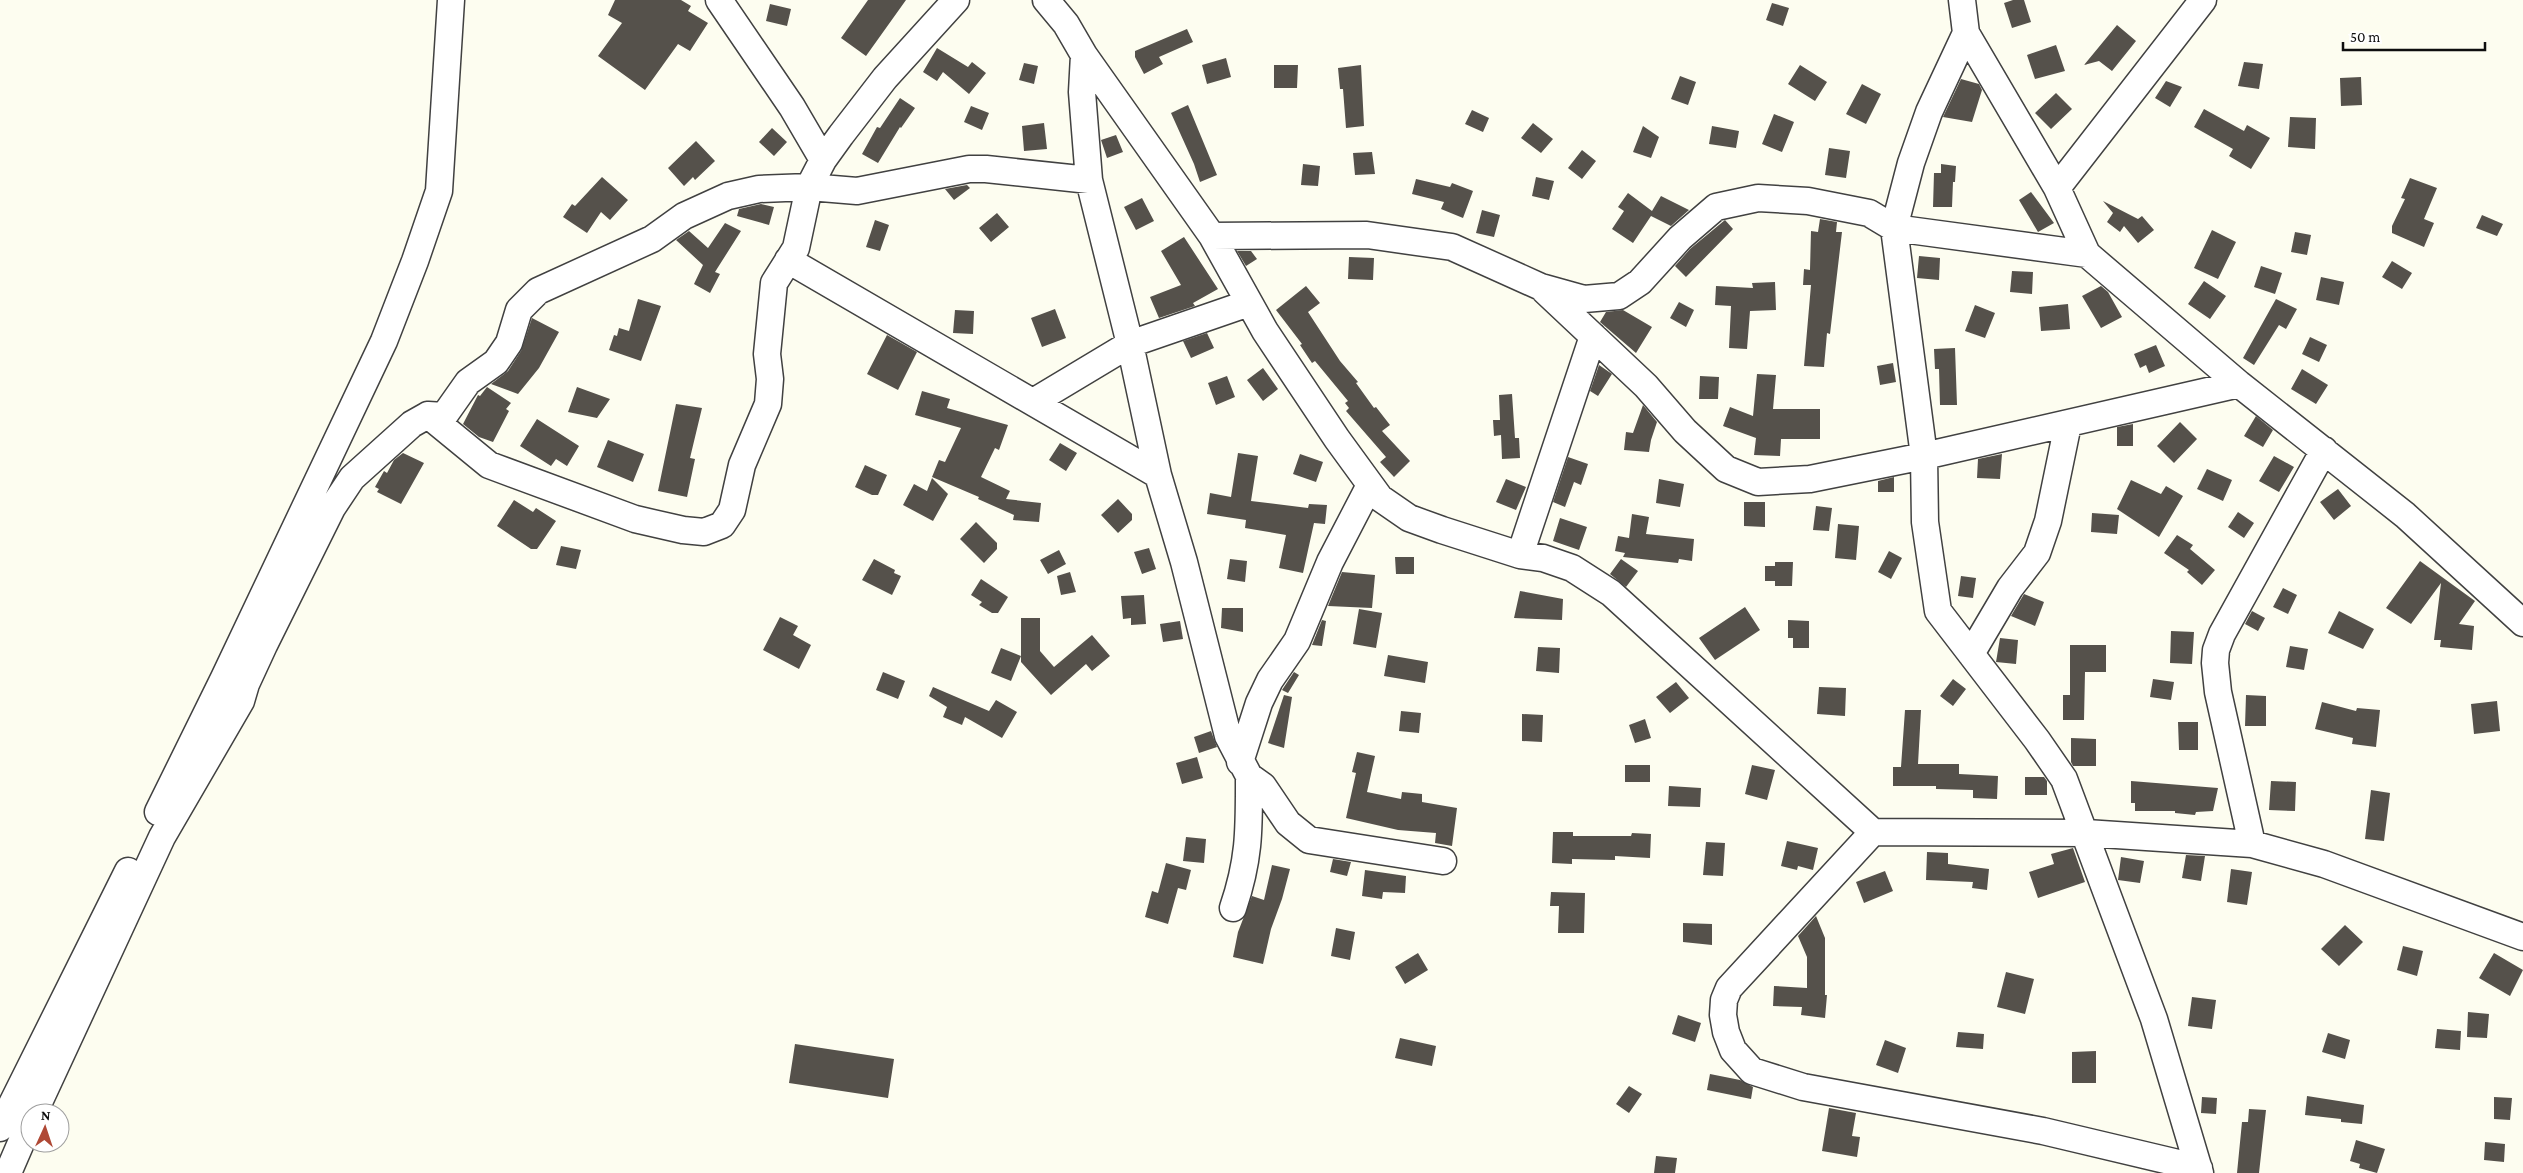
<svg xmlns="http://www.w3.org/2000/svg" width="2523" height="1173" viewBox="0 0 2523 1173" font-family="'Crimson Pro',serif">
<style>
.building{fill:#55514b}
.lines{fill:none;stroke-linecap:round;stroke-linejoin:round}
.minor-casing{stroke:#414141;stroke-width:29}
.minor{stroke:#fff;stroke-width:26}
</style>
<rect width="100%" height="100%" fill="#fdfdf0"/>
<path class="building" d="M615 0H681L691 6 688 11 708 23 690 51 678 44 645 90 598 56 622 23 608 15Z
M868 0H906L866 56 841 38Z
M2013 0H2024L2031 22 2012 28 2004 3Z
M1772 3 1789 8 1783 26 1766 20Z
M770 4 791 9 787 26 766 21Z
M2117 25 2136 41 2112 71 2099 61 2084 65Z
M1187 29 1193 42 1159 57 1163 64 1144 74 1135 57V51Z
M2056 45 2065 71 2035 79 2027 55Z
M937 48 968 67 972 62 986 73 969 94 943 72 937 81 923 72Z
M1226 58 1231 77 1207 84 1202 65Z
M2244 62 2263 64 2259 89 2238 86Z
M1024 63 1038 66 1034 84 1019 80Z
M1274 65H1298L1297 88H1274Z
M1361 65 1364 126 1346 128 1343 89H1340L1338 68Z
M1800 65 1827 82 1815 101 1788 84Z
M1680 76 1696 82 1688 105 1671 99Z
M2361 77 2362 105 2341 106 2340 78Z
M1961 79 1979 84 1982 90 1972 122 1943 117Z
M2166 81 2182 87 2170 107 2155 98Z
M1862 84 1881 94 1866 124 1846 114Z
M2056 93 2072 109 2051 129 2035 113Z
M900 98 915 108 901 128 900 127 878 163 862 154 877 127 880 128Z
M1188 105 1217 175 1200 182 1194 164 1171 113Z
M971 106 989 113 982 130 964 122Z
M2204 109 2244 131 2247 125 2270 138 2251 169 2229 156 2233 149 2194 127Z
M1472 110 1489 118 1483 132 1465 124Z
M1774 114 1794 122 1782 152 1762 144Z
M2290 117 2316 118 2315 149 2288 147Z
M1044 123 1047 149 1024 151 1022 126Z
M1533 123 1553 139 1541 153 1521 138Z
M1643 126 1659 137 1651 158 1633 152Z
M1712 126 1739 131 1736 148 1709 144Z
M772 128 787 142 774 156 759 142Z
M1116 135 1123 152 1107 158 1101 140Z
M696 141 715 161 695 180 693 177 684 186 668 168Z
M1829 148 1850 151 1846 178 1825 175Z
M1582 150 1596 161 1582 179 1568 168Z
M1372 152 1375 174 1355 175 1353 153Z
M1303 164 1320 166 1318 186 1301 185Z
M1941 164 1956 166 1955 182H1953L1952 207H1933L1934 173H1941Z
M602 177 628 200 610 220 601 212 587 233 563 217 572 204 575 206Z
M1536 177 1554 181 1549 200 1532 196Z
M2410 178 2437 188 2424 219 2434 223 2424 247 2392 233V226L2405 199 2401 198Z
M1416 179 1450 187 1452 183 1473 191 1463 218 1441 209 1444 202 1412 194Z
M967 185 970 188 954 200 945 189Z
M2031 192 2054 223 2038 232 2019 200Z
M1628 193 1652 211 1661 196 1689 210 1671 226 1651 216 1633 243 1612 229 1624 211 1618 207Z
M1142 198 1154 221 1136 230 1124 207Z
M2103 201 2138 219 2142 216 2154 230 2138 243 2124 226 2120 232 2107 222 2113 213Z
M761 204 774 207 769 225 737 216 739 209Z
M1482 210 1500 215 1494 237 1476 233Z
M997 213 1009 227 991 242 979 228Z
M2482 215 2503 224 2497 236 2476 228Z
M1820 219 1837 222 1836 232H1842L1830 334 1827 333 1824 367 1804 366 1811 285H1803L1804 269 1810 270 1811 231 1818 232Z
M875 220 889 225 880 251 866 247Z
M1725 220 1733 229 1686 277 1675 266 1690 249Z
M725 223 741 231 715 272 720 274 710 293 694 284 703 265 676 240 689 231 708 248Z
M2212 230 2236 242 2218 279 2194 268Z
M2295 232 2311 235 2307 255 2291 252Z
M1184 237 1218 289 1193 303 1195 306 1159 318 1150 297 1181 285 1161 251Z
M1237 251H1251L1257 259 1246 266Z
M1919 256 1940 258 1939 280 1917 278Z
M1349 257 1374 258 1373 280 1348 279Z
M2392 261 2412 273 2402 289 2382 277Z
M2261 266 2282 273 2275 294 2254 287Z
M2012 271 2033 272 2032 294 2010 292Z
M2321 277 2344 282 2339 305 2316 300Z
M2204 281 2226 296 2210 319 2188 304Z
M1775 282 1776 310 1750 311 1747 349 1729 348 1731 306 1715 305 1716 286 1753 288 1752 283Z
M1306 286 1320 303 1308 312 1340 361 1358 382 1356 383 1374 408 1376 407 1390 425 1382 431 1410 461 1394 477 1380 462 1386 457 1346 411 1349 408 1345 403 1348 401 1315 361 1312 363 1300 345 1302 344 1276 310Z
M2101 286 2108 292 2122 317 2101 328 2082 296Z
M638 299 661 306 641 361 609 350 614 335 617 336 619 328 629 331Z
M2276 299 2297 309 2286 329 2279 325 2254 365 2243 358Z
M1679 302 1694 310 1686 327 1670 318Z
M2068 304 2070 329 2041 331 2039 307Z
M1975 305 1995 313 1985 338 1965 331Z
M1055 309 1066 338 1042 347 1031 318Z
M955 310 974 311 973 334 953 333Z
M1623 310 1652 327 1636 353 1600 322 1606 312Z
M532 318 559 332 539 368 518 394 491 384 508 371 521 351Z
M1207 333 1214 348 1191 358 1183 341Z
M887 335 917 352 898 390 867 374Z
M2310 337 2327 345 2319 362 2302 354Z
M2156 345 2165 366 2149 373 2146 365 2140 368 2134 354Z
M1955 348 1957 405H1940L1939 369H1935L1934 349Z
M1893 363 1896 382 1880 385 1877 366Z
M1599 365 1612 374 1598 396 1590 391Z
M1263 368 1278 389 1263 401 1247 380Z
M2302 369 2328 385 2316 404 2291 389Z
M1757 374 1776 375 1773 409H1820V439H1781L1780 456 1754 455 1756 438 1723 426 1730 407 1753 416Z
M1227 376 1235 397 1216 405 1208 383Z
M1700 376 1719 377 1718 399H1699Z
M487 387 511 403 506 409 509 411 493 442 479 437 463 424 478 395 480 396Z
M577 387 610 399 597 418 568 412Z
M922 391 950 399 947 408 1008 425 999 450 995 448 981 477 1010 491 1006 499 1041 503 1039 522 1013 520 1014 515 978 499 979 497 932 477 939 460 945 462 961 428 915 415Z
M1512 394 1515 438H1519L1520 458 1502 459 1501 435 1494 436 1493 420H1500L1499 395Z
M676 404 702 408 690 458 695 459 687 497 658 491Z
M1643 405 1657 422 1651 440 1649 452 1624 450 1626 432 1633 433Z
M2256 416 2273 430 2263 447 2244 436Z
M537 419 579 446 567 466 556 459 551 466 520 446Z
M2180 422 2197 439 2174 463 2157 446Z
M2133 424V446H2117V427Z
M608 440 644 454 633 482 597 467Z
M1060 443 1077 453 1066 471 1049 460Z
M403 453 424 463 401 504 377 492 379 489 375 487 384 471 387 473 394 460Z
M1238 453 1258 456 1251 501 1308 508 1309 504 1327 505 1325 524 1314 523 1303 573 1279 568 1286 535 1245 528 1246 520 1207 514 1210 493 1231 497Z
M1300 454 1323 462 1316 482 1293 474Z
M2002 454 2000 479 1977 478 1978 459Z
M2274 456 2294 467 2279 492 2259 481Z
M1568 457 1588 464 1581 485 1574 482 1565 507 1553 502Z
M865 465 887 475 878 495H872L855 487Z
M2207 469 2232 480 2223 501 2197 489Z
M1894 477V492H1878V481Z
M932 478 948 494 933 521 903 505 914 484 927 491Z
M1506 479 1526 487 1516 510 1496 502Z
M1659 479 1684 484 1680 507 1656 503Z
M2131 480 2161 494 2166 486 2183 496 2159 537 2117 509Z
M2338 489 2351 506 2334 520 2320 502Z
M1118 499 1132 514V520L1118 533 1101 515Z
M514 500 533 512 536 508 556 521 537 549H531L497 526Z
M1744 502H1765V527L1744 526Z
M1816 506 1832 508 1829 531 1813 530Z
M2238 512 2254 523 2244 538 2228 527Z
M2092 513 2119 515 2117 534 2091 532Z
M1632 514 1649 517 1646 534 1694 539 1692 561 1679 559 1678 563 1623 557 1625 553 1615 551 1618 536 1629 538Z
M1560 518 1587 527 1579 550 1553 541Z
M976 522 997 543V549L984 563 960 539Z
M1838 524 1859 526 1856 560 1835 558Z
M2177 535 2193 545 2190 549 2215 570 2202 585 2187 572 2189 570 2164 553Z
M561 546 581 550 576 569 556 565Z
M1149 548 1156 569 1142 574 1134 552Z
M1059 550 1066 564 1048 574 1040 560Z
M1889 551 1902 558 1891 579 1878 572Z
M1395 557H1414V574H1396Z
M874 559 895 570 894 573 901 576 892 595 862 580Z
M1230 559 1247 561 1245 582 1227 579Z
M1621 559 1638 571 1626 587 1610 574Z
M2420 561 2475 601 2459 624 2474 626 2472 650 2440 647 2441 640H2434L2441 583 2411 624 2386 608Z
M1775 562H1793L1792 586H1775V581H1765V566H1775Z
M1070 572 1076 592 1061 595 1057 576Z
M1342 572 1375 575 1372 608 1328 606Z
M1961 576 1976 578 1973 598 1958 596Z
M981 579 1008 597 998 613H992L979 605 982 602 971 595Z
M2283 588 2297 595 2288 614 2273 607Z
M1520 591 1563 599 1562 620 1514 618Z
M2024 594 2044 602 2035 626 2011 616Z
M1144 595 1146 624 1131 625V618L1123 619 1121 596Z
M1745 607 1760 630 1715 660 1699 638Z
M1222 608H1243V632L1221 628Z
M1359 609 1382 613 1376 648 1353 644Z
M2252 611 2265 618 2258 631 2245 624Z
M2339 611 2374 629 2363 649 2328 633Z
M780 617 798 626 793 635 811 645 799 669 763 650Z
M1021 618H1040V651L1054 667 1092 635 1110 656 1092 671 1086 664 1051 695 1021 662Z
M1322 620 1326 621 1322 646 1312 645Z
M1788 620 1809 621V648H1793V638H1788Z
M1180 621 1183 639 1163 642 1160 624Z
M2171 631 2194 632 2192 664 2170 663Z
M2000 638 2018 640 2016 664 1996 662Z
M2070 645H2106V672H2085L2084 720H2063V695H2070Z
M2290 646 2308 649 2304 670 2286 667Z
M1538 647 1560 648 1559 673 1536 671Z
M1001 648 1021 656 1011 681 991 673Z
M1388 655 1428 662 1425 683 1384 676Z
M883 672 905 681 898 699 876 690Z
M1294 672 1299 675 1288 693 1282 690Z
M1953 679 1966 689 1953 706 1940 696Z
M2153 679 2174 682 2171 700 2150 697Z
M1676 682 1689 698 1670 713 1656 697Z
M933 687 989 711 996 700 1017 712 1002 738 965 717 962 725 943 717 947 707 929 696Z
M1819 687 1846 688 1845 716 1817 714Z
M1284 695 1292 697 1284 748 1268 743Z
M2246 695 2266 696V726H2245Z
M2497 701 2500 731 2474 734 2471 704Z
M2322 702 2356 711 2357 708 2380 710 2376 747 2352 744 2353 738 2315 729Z
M1905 710H1921L1918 764H1959V774L1998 776 1997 799 1973 798V790L1936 789V786H1893V767H1901Z
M1401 711 1421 713 1419 733 1399 731Z
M1522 714 1543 715 1542 742 1522 741Z
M1645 719 1651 738 1635 743 1629 725Z
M2178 722H2198V750H2179Z
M1211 731 1217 747 1199 753 1194 737Z
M2071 738 2096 739V766H2073L2071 762Z
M1357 752 1375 756 1367 792 1401 799 1402 792 1422 794V802L1457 808 1452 846 1435 843 1436 833 1398 830 1346 818 1356 773 1352 772Z
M1197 757 1203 778 1182 784 1176 763Z
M1625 765H1650V782H1625Z
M1752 765 1775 770 1767 800 1745 794Z
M2025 777H2044L2047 781V795H2025Z
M2131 781 2218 788 2213 811 2196 812 2195 815 2175 813V811H2135V803H2131Z
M2271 781 2296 782 2295 811 2269 810Z
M1669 786 1701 788 1700 807 1668 806Z
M2371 790 2390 793 2384 841 2365 839Z
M1553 832H1573V836H1631L1632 833 1651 834 1650 858 1615 856V860L1572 859V864L1552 863Z
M1186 837 1206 839 1204 863 1183 861Z
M1787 841 1818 848 1813 870 1798 866 1797 870 1781 866Z
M1706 842 1725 843 1723 876 1703 875Z
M2073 848 2085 882 2038 898 2029 872 2054 864 2051 854Z
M1927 852 1948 853V864L1989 869 1987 890 1972 888 1973 882 1926 880Z
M2186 855 2205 856 2201 881 2182 878Z
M2121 857 2144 861 2140 883 2118 880Z
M1333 859 1351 862 1347 876 1330 872Z
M1166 863 1191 870 1186 890 1178 888 1168 924 1145 917 1152 891 1158 893Z
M1272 865 1290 869 1282 899 1271 929 1263 964 1233 957 1238 932 1252 896 1264 900Z
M2231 869 2252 872 2247 905 2227 902Z
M1365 870 1406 876 1405 893 1383 892 1382 899 1362 896Z
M1885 871 1893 891 1864 903 1856 882Z
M1551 892 1585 893 1584 933H1558L1559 906H1550Z
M1816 916 1825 938V995H1827L1825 1018 1801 1015 1802 1007 1773 1006 1774 986 1807 988V957L1798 936Z
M1683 923 1712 924V945L1683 942Z
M2345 925 2363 942 2339 966 2321 949Z
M1336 928 1355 932 1350 960 1331 956Z
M2403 946 2423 951 2417 976 2397 970Z
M1418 953 1428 970 1405 984 1395 967Z
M2494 953 2523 970 2510 996 2479 978Z
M2006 972 2034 979 2025 1014 1997 1007Z
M2192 997 2216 1000 2212 1029 2188 1026Z
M2468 1012 2489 1014 2487 1038 2467 1037Z
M1678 1015 1701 1023 1695 1042 1672 1034Z
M2437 1029 2461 1031 2460 1050 2435 1048Z
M1958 1032 1984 1034 1983 1049 1956 1047Z
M2328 1033 2350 1040 2345 1059 2322 1052Z
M1400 1038 1436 1046 1432 1066 1395 1058Z
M1885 1040 1906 1048 1898 1073 1876 1065Z
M795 1044 894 1059 888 1098 789 1083Z
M2096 1051V1083H2072V1052Z
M1710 1074 1740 1080 1753 1087 1751 1099 1707 1090Z
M1629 1086 1642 1094 1629 1113 1616 1104Z
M2307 1096 2364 1105 2362 1124 2341 1122V1119L2305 1115Z
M2202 1097 2217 1098 2216 1114 2201 1113Z
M2494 1097 2512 1098 2510 1120 2494 1119Z
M1829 1108 1856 1113 1852 1136 1860 1137 1857 1157 1822 1151Z
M2249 1109 2266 1110 2259 1173H2237L2242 1122H2248Z
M2356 1140 2385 1149 2377 1173 2359 1168 2360 1164 2350 1161Z
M2485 1142 2505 1144 2504 1162 2484 1160Z
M1656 1156 1677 1158 1675 1173H1654Z"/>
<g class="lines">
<g class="minor-casing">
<path id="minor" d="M719 0 792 107 823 160
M1046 0 1066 24 1084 55 1212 236 1367 235 1452 247 1541 287 1584 299 1619 296 1640 282 1680 238 1716 207 1758 198 1808 201 1869 213 1894 228 2087 254
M1962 0 1966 33 2057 188 2087 254 2239 384 2405 515 2523 623
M1966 33 1929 112 1911 163 1894 228 1924 456 1925 522 1938 611 2037 740 2064 779 2154 1019 2200 1173
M1084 55 1082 92 1089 180 1130 344 1158 475 1184 562 1228 736 1249 776 1263 786 1288 823 1309 840 1443 861
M2057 188 2203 0
M1212 236 1265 331 1337 439 1380 498 1409 518 1442 530 1520 555 1543 558 1572 568 1611 593 1873 832 2086 833 2252 844 2324 864 2523 937
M788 260 1158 475
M1545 291 1646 386 1685 431 1726 469 1758 482 1810 479 1924 456 2239 384
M1035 401 1130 344 1249 303
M428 415 489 465 635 519 683 530 704 532 722 525 732 510 742 465 768 404 770 379 767 354 774 283 796 248 809 187 823 160 841 135 885 78 956 0
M1520 555 1593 336
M1971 654 2010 588 2037 553 2048 521 2068 424
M1240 762 1259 703 1270 680 1297 641 1330 562 1370 485
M158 812 224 678 384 341 415 261 439 191 451 0
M1873 832 1729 988 1724 1000 1723 1015 1726 1032 1733 1050 1752 1071 1803 1087 2043 1131 2199 1168
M2252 844 2218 692 2215 663 2216 650 2222 634 2324 450
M1233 908C1250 858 1249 828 1249 776
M34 1113 162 837 241 701 246 684 264 645 332 508 352 478 412 424 428 415 444 416 468 382 496 362 509 343 519 310 538 291 652 239 684 216 728 196 759 189 809 187 857 191 969 169H986L1089 180
M0 1128 128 871
M8 1173 30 1122"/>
</g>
<use href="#minor" class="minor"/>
</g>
<g transform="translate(45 1128) rotate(3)"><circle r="24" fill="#ffffff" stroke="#9f9f9f"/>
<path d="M0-4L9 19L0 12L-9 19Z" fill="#af4835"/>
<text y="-8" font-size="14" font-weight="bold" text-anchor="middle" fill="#0e0e0e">N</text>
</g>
<path d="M2343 42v8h142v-8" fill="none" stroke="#0e0e0e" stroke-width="2.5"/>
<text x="2350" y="42" font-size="15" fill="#0e0e0e" stroke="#ffffff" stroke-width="4" paint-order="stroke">50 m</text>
</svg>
